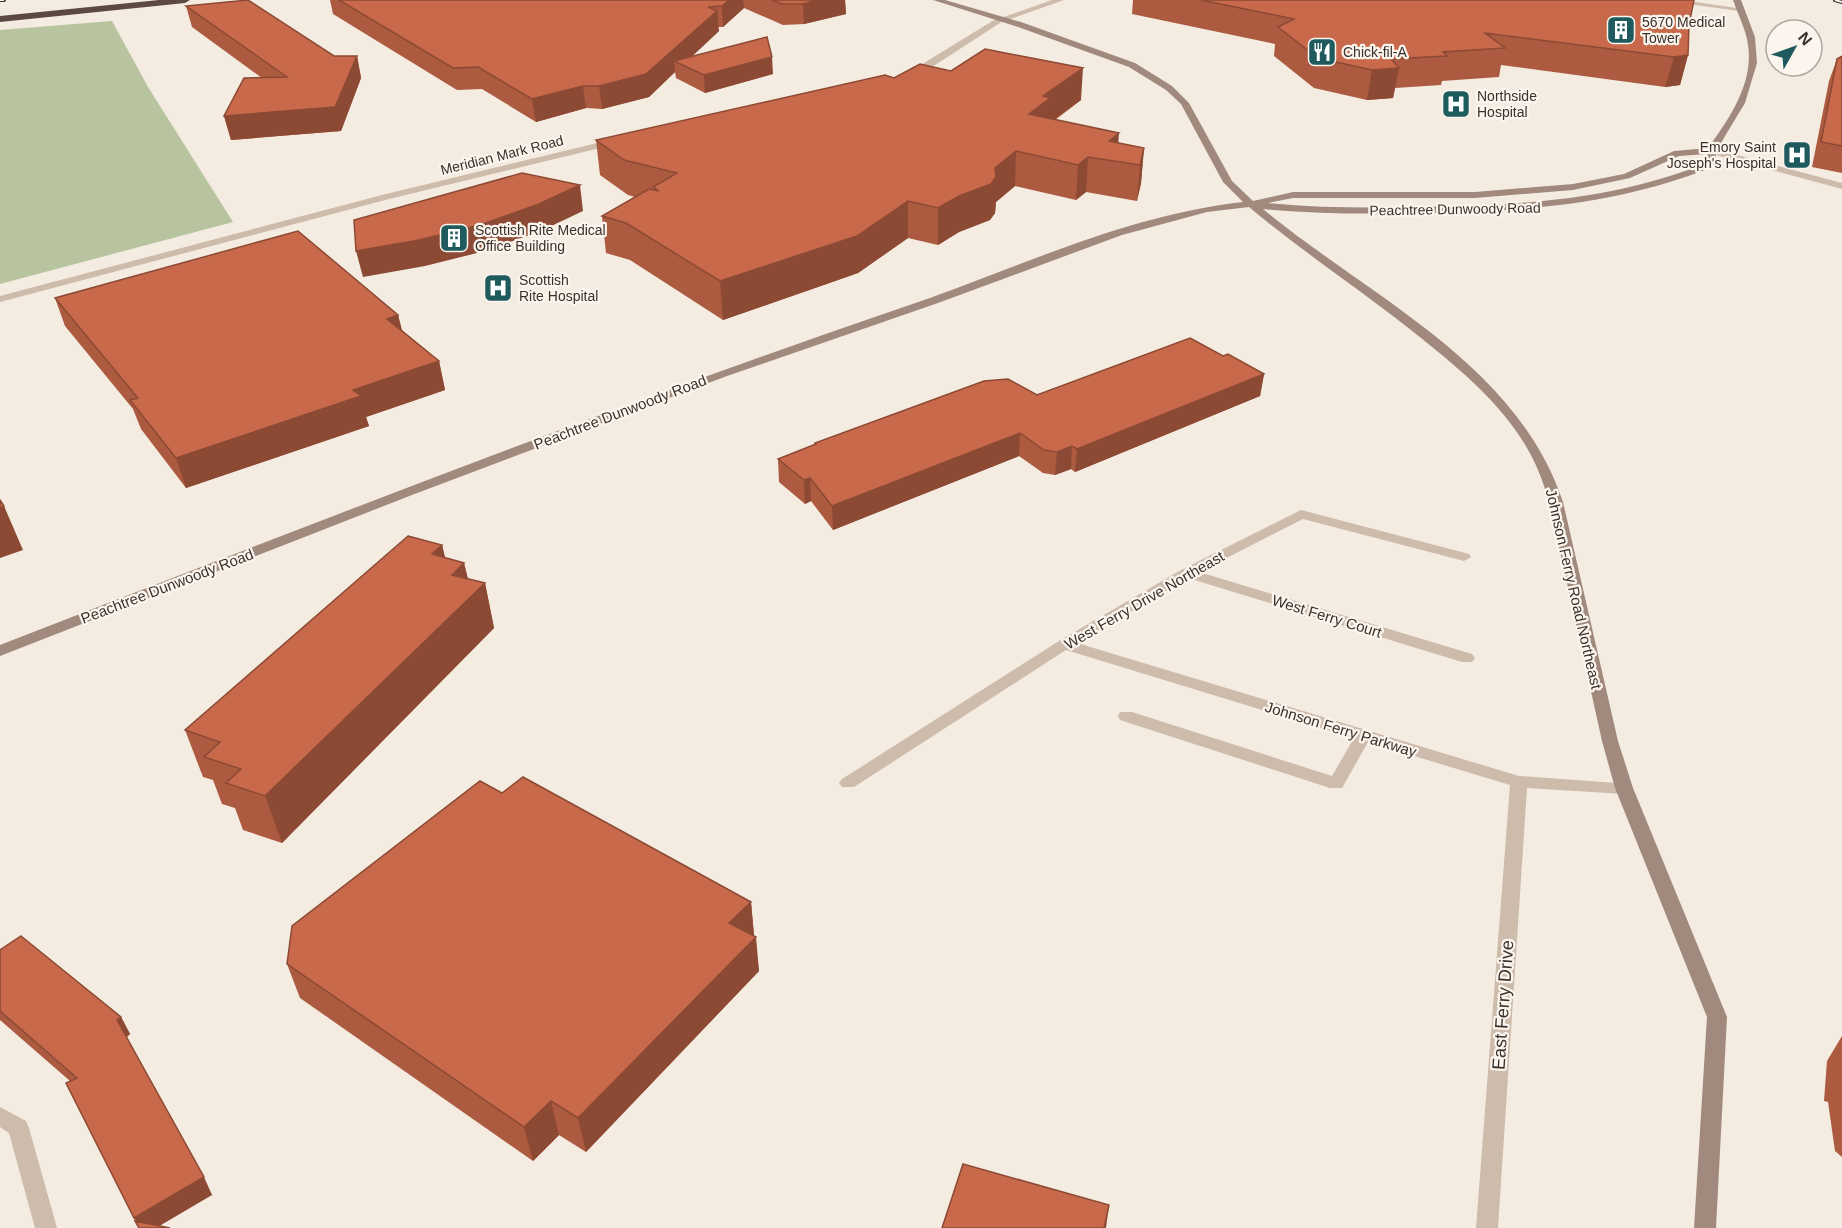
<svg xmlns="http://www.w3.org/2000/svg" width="1842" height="1228" viewBox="0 0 1842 1228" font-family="Helvetica,sans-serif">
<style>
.green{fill:#b8c4a0}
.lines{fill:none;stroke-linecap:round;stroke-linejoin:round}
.minor{fill:#cdbbac;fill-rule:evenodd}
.tertiary{fill:#cdbbac;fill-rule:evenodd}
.secondary{fill:#a18a7d;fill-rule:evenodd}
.motorway{fill:#5c4a42;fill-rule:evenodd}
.rail-casing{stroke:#3b302b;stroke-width:4}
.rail{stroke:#fbf5ee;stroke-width:2;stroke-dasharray:8;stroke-linecap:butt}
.wall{fill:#ac5a40}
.shaded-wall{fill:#8c4a34}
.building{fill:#c8694b;stroke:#8c4a34;stroke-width:1.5}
.labels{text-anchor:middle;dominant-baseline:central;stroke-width:4.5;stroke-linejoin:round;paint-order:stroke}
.far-poi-label{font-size:14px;fill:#3b302b;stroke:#fbf5ee;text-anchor:start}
.far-street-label{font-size:14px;fill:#3b302b;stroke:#fbf5ee}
.street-label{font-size:15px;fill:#3b302b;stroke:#fbf5ee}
.near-street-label{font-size:18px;fill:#3b302b;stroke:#fbf5ee}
</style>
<rect width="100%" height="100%" fill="#f4ebe1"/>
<path class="green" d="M112 21 148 87 233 222 0 284V30Z"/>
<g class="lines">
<path class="minor" d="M1052 0H1064L1005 21 998 19Z
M1659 0H1682L1743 9 1739 11Z
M1711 148 1842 183V189L1708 153 1706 151Z
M1301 510 1469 554 1471 557 1464 561 1303 519 1199 572 1472 654 1475 658 1472 662H1462L1188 578 1077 643 1519 776 1630 784 1633 788 1630 792 1624 794 1527 788 1498 1228H1476L1510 785 1368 742 1342 788H1330L1120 720 1118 716 1120 712H1132L1332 776 1354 738 1066 650 854 787H842L839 783 842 779 1059 641 1181 570Z
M0 1107 26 1121 29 1128 57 1228H35L9 1133 0 1127Z"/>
<path class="tertiary" d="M999 17 1006 19 929 69 910 77 906 74Z
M614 139 617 140V144L389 199 0 302V296L382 195Z"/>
<path class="secondary" d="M933 0H945L1021 22 1135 63 1172 86 1189 103 1232 181 1253 201 1293 192H1475L1573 184 1624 174 1674 151 1708 148C1729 119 1754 83 1748 45 1746 29 1738 15 1733 0H1741L1755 37 1757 63 1745 103 1716 151 1715 166C1615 206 1525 211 1419 213 1367 214 1315 214 1263 209 1369 297 1517 363 1563 502L1618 741 1633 788 1727 1017 1716 1228H1694L1707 1017 1615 788 1602 741 1549 502C1543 481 1536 462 1524 443 1502 407 1470 378 1437 351 1376 300 1310 258 1249 207L1207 212 1122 235 938 303 727 376 412 495 0 656V645C297 530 594 413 895 310 1009 272 1123 215 1243 202L1223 182 1181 104 1166 90 1129 67 1015 26ZM1707 154V163C1610 201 1522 205 1419 207 1368 208 1318 208 1268 203L1293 198H1475L1573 190 1630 178 1679 156Z"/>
<path class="motorway" d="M159 0H190L185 3 0 22V16Z"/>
<g class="rail-casing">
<path id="rail" d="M0 0H4
M1835 0 1842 2"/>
</g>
<use href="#rail" class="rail"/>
</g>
<path class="wall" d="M330 0H845L846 14 804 24 783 25 744 8 723 27H718L719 31 692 56 773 74 705 93 676 78 675 72 649 97 602 109 586 108 536 122 482 89 457 90 333 14Z
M1133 0H1694L1689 25 1688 55 1680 85 1665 87 1501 65 1499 77 1442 81 1441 85 1395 88 1393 98 1367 100 1314 88 1274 56 1275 44 1132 14Z
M186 6 334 56H357L361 78 341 131 231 140 224 116 262 78 192 27Z
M1842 56V173L1812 167 1829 81 1837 59Z
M894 78 1081 100 1055 120 1118 143 1144 148 1141 183 1137 201 1086 192 1076 200 1015 186 996 202 995 213 990 220 959 232 938 245 908 238 858 273 723 320 630 260 606 253 602 216 635 197 628 195 600 175 596 140Z
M55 298 398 315 402 330 439 361 445 390 366 417 369 426 186 488 141 429 133 409 65 326Z
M1223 356 1264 374 1260 396 1075 472 1071 469 1055 475 1043 473 1019 456 833 530 811 501 805 504 779 482 778 459 815 445V443L1037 395Z
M442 545 445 558 464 563 468 579 485 583 494 628 282 843 243 830 235 808 222 804 213 780 203 777 185 730Z
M751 902 754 936 759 971 586 1152 559 1135 533 1161 300 998 287 964Z
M0 950 121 1017 130 1034 127 1037 212 1195 139 1228 66 1083 70 1081 0 1020Z
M1842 1036V1157L1835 1151 1828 1102 1824 1101 1827 1061Z"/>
<path class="shaded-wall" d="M729 0H743L744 8 723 27 722 6Z
M818 0H845L846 14 804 24 803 4Z
M717 11 719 31 683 65 674 61 675 72 649 97 602 109 599 86Z
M1688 55 1680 85 1665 87 1674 57Z
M357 56 361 78 341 131 231 140 224 116Z
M772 57 773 74 705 93 704 75Z
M1083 68 1081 100 1048 124 1029 114 1043 96Z
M1399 68 1393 98 1367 100 1372 70Z
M583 86 586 108 536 122 532 99Z
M1119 133 1117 162 1109 141Z
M1144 148 1141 183 1137 201 1140 165Z
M1016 151 1015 186 996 202 995 213 990 220 959 232 938 245V208L995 168Z
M1088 157 1086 192 1076 200 1078 165Z
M580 185 583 211 543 230 485 251 425 266 363 277 356 251Z
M908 201V238L858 273 723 320 720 281Z
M398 315 405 343 387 319Z
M439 361 445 390 366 417 369 426 186 488 176 458 353 390Z
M1264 374 1260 396 1075 472 1077 449Z
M1020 433 1019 456 833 530 832 506Z
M1072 446 1071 469 1055 475 1057 452Z
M810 478 811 501 805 504 804 480Z
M4 506 23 550 0 558V508Z
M442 545 453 590 432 554Z
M464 563 472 596 485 583 494 628 282 843 265 796 452 575Z
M751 902 754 935 733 957 729 923Z
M756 937 759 971 586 1152 578 1118Z
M121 1017 130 1034 126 1037 117 1020Z
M551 1101 559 1135 533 1161 524 1127Z
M204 1177 212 1195 156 1228H139L134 1218Z
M1109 1205 1106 1228H1104Z"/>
<path class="building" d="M248 0 334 56H357L335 107 224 116 244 78 287 77 186 6Z
M339 0H729L722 6 708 7 717 11 646 74 599 86H583L532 99 478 67 453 68Z
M772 0H818L803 4H782Z
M1201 0H1694L1689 25 1688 55 1674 57 1485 33 1505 48 1443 52 1447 56 1391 59 1399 68 1372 70 1318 58 1278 27 1294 19Z
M767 37 772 57 704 75 674 61Z
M985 49 1083 68 1043 96 1050 98 1029 114 1119 133 1109 141 1144 148 1140 165 1088 157 1078 165 1016 151 995 168 996 177 991 184 959 196 938 208 908 201 857 236 720 281 626 223 602 216 649 189 659 191 653 187 677 173 624 160 596 140 885 75 894 78 920 64 951 71Z
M1842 56V146L1821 142 1837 59Z
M522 173 580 185 539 204 480 225 419 240 356 251 354 220Z
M298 231 398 315 387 319 439 361 353 390 361 396 176 458 130 400 138 398 55 298Z
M1190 338 1223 356 1228 354 1264 374 1077 449 1072 446 1057 452 1044 450 1020 433 832 506 810 478 804 480 778 459 816 444 815 443 984 381 1008 379 1037 395Z
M0 500 4 506 0 508Z
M408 536 442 545 432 554 464 563 452 575 485 583 265 796 226 783 241 769 204 757 220 742 185 730Z
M523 777 751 902 729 923 756 937 578 1118 551 1101 524 1127 287 964 292 926 480 781 502 793Z
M21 936 121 1017 117 1020 204 1177 134 1218 66 1083 77 1078 0 1011V950Z
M963 1164 1109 1205 1104 1228H942Z
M135 1221 170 1228H139Z"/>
<defs>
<g id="building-square" transform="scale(1.5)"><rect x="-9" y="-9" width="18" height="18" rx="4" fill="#1f5a5e" stroke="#fbf5ee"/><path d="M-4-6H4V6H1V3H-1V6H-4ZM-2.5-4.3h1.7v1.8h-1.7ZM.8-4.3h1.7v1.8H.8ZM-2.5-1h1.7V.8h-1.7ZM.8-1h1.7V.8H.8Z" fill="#fff"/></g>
<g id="restaurant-square" transform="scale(1.5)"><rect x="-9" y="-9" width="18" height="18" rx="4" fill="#1f5a5e" stroke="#fbf5ee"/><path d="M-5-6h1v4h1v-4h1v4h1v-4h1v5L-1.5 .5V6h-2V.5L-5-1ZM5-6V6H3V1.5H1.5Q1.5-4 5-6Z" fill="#fff"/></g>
<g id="hospital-square" transform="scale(1.5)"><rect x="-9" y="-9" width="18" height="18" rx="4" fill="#1f5a5e" stroke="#fbf5ee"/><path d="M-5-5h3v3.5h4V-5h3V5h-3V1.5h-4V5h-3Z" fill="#fff"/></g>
</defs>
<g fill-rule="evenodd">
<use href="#building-square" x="1621" y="30"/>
<use href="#restaurant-square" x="1322" y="52"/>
<use href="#hospital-square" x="1456" y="104"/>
<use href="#hospital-square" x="1797" y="155"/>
<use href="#building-square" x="454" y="238"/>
<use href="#hospital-square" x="498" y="288"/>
</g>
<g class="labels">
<g class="far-poi-label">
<text x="1642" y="22">5670 Medical<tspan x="1642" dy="16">Tower</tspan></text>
<text x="1343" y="52">Chick-fil-A</text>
<text x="1477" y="96">Northside<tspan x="1477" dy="16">Hospital</tspan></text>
<text x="1776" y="147" text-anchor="end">Emory Saint<tspan x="1776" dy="16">Joseph's Hospital</tspan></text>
<text x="475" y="230">Scottish Rite Medical<tspan x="475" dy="16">Office Building</tspan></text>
<text x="519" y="280">Scottish<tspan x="519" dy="16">Rite Hospital</tspan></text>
</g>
<g class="far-street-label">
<text transform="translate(502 155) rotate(-14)">Meridian Mark Road</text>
<text transform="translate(1455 209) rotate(-1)">Peachtree Dunwoody Road</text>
</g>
<g class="street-label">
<text transform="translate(620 412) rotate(-21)">Peachtree Dunwoody Road</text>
<text transform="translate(167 586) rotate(-21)">Peachtree Dunwoody Road</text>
<text transform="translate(1574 589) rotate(77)">Johnson Ferry Road Northeast</text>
<text transform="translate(1144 600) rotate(-30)">West Ferry Drive Northeast</text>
<text transform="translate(1327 616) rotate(17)">West Ferry Court</text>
<text transform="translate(1341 729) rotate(17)">Johnson Ferry Parkway</text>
</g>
<g class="near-street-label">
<text transform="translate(1503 1005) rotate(-86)">East Ferry Drive</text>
</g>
</g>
<g transform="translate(1794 48) rotate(50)"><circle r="28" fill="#fbf5ee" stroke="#aea6a0" stroke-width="1.5"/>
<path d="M0-4.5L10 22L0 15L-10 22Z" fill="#1f5a5e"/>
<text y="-9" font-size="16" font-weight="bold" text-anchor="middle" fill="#3b302b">N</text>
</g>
</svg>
